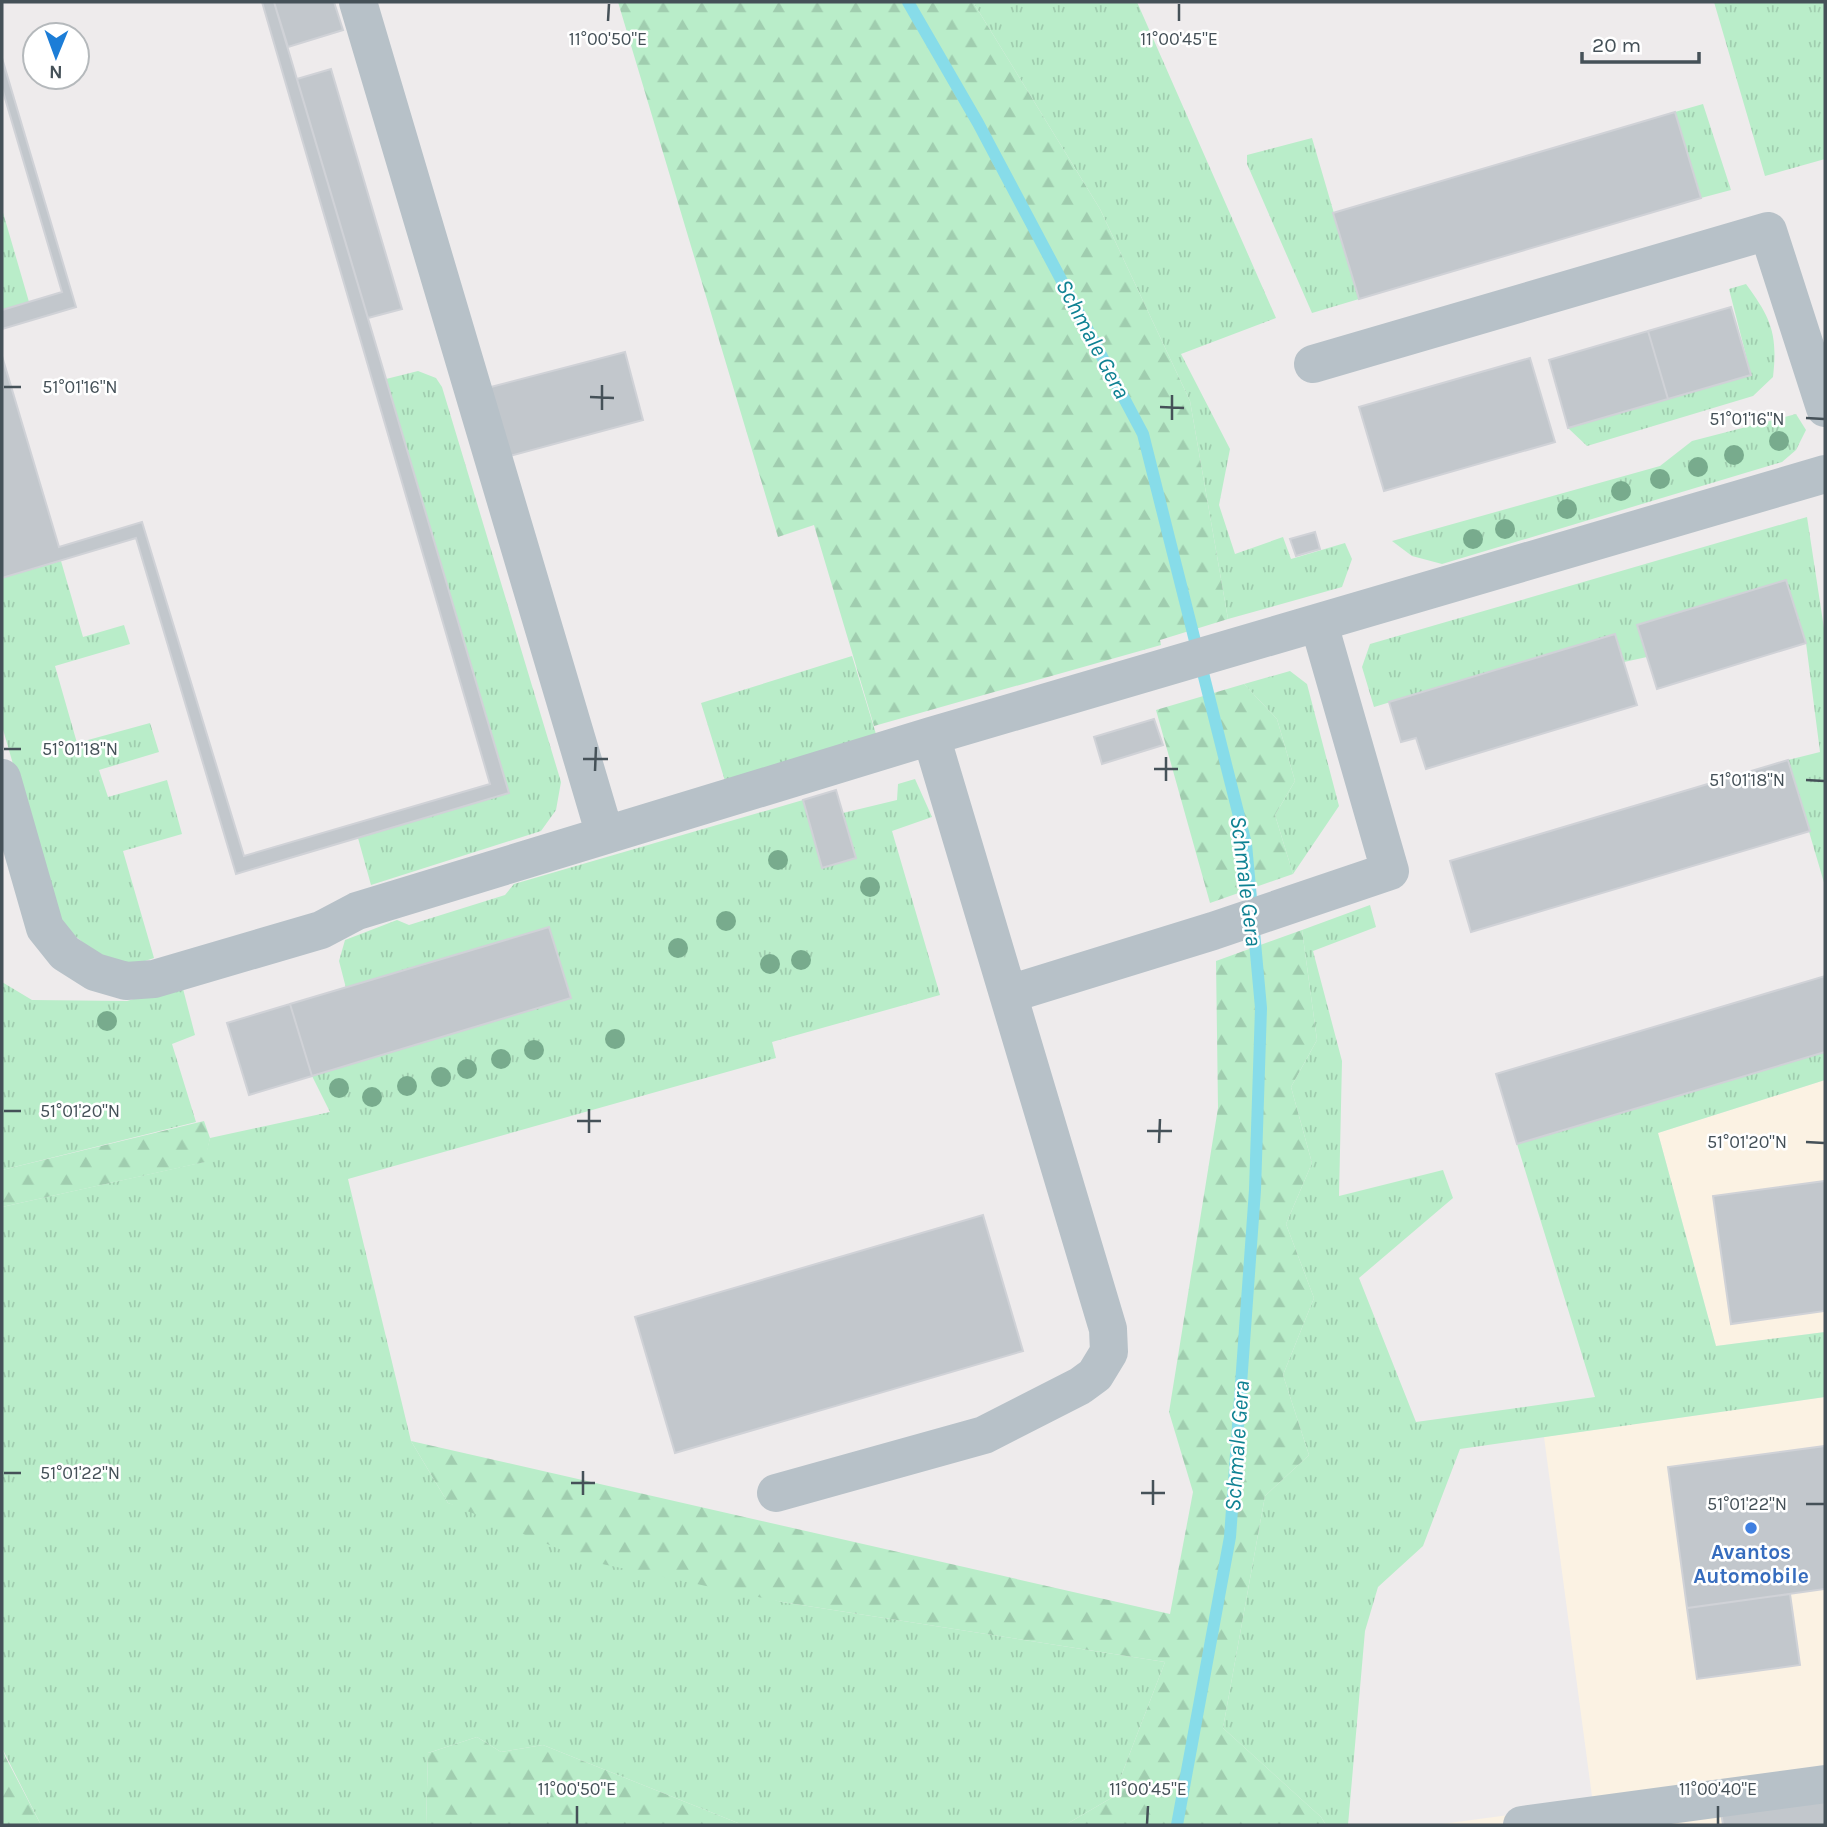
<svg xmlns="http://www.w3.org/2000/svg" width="1827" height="1827" viewBox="0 0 1827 1827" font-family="Karla,sans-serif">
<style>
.commercial{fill:#fbf2e3}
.grass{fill:url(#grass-tufts)}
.forest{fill:url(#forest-firs)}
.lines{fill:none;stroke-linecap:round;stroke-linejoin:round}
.stream{stroke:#87dce9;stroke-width:12}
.building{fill:#c2c7cc;stroke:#d0d2d7;stroke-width:2;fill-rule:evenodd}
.minor{stroke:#b7c1c8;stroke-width:38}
.tree{fill:#78ab8d}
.ticks{fill:none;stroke:#455158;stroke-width:2.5}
.shop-dot{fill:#3f7fe0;stroke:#fff;stroke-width:2.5}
.labels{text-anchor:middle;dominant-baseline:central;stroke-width:5;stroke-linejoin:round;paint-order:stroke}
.shop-label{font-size:21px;font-weight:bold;fill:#366cbe;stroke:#fff}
.water-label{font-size:23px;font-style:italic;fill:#0f8293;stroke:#fff}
.ticks-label{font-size:18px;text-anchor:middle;fill:#455158;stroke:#fff;stroke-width:5;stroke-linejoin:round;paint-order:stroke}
</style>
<defs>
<pattern id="grass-tufts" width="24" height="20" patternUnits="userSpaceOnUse" patternTransform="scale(1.75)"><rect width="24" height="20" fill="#b9edc9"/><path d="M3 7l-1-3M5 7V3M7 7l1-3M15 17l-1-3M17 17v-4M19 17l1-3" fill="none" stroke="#a0cdaf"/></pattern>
<pattern id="forest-firs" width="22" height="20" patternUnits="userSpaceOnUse" patternTransform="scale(1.75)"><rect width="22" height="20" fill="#b9edc9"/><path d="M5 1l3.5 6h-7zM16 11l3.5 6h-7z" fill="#a0cdaf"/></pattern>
</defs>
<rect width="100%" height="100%" fill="#eeebec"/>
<path class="commercial" d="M1825 1080V1332L1716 1346 1658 1133Z
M1825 1397V1825H1434L1593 1804 1544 1437Z"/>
<path class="grass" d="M973 2H1137L1276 318 1181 354 1230 449 1219 505 1235 554 1283 537 1291 559 1345 543 1352 559 1342 587 1228 619 1190 401 1100 209Z
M1714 2H1825V159L1765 176Z
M1703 104 1731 190 1701 198 1675 112Z
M1312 138 1359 299 1312 313 1247 164V155Z
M2 209 29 302 2 310Z
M1746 284C1771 318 1778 334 1773 377L1753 396 1587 446 1568 428 1751 375 1729 289Z
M418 371 436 378 442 387 561 782 556 810 541 831 371 885 358 838 509 793 386 379Z
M1796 414 1806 430 1796 450 1782 462 1442 564 1412 556 1392 541 1660 466 1692 441Z
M1807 517 1825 635V886L1788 760 1820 752 1806 643 1786 580 1637 626 1647 657 1624 662 1615 634 1374 707 1362 667 1370 644Z
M61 561 83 637 124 625 130 644 55 666 77 743 150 723 159 752 99 770 108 797 167 780 182 834 123 851 154 958 127 967 97 954 59 923 2 726V578Z
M852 656 876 734 725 781 701 703Z
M1290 671 1307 684 1339 806 1293 874 1275 815 1295 781 1277 719 1244 684Z
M915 779 932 817 892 831 940 995 772 1042 776 1058 348 1179 411 1441 448 1503 782 1602 1165 1662 1113 1797 1065 1825H743L543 1745 501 1752 477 1737 428 1753 426 1825H41L2 1748V1207L204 1162 210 1138 330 1112 312 1076 571 998 549 927 346 988 339 961 345 940 397 920 409 925 505 895 514 884 803 800 823 868 856 858 843 813 897 800 898 784Z
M1370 905 1376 927 1313 951 1342 1061 1339 1196 1443 1170 1453 1198 1359 1278 1416 1422 1595 1397 1517 1144 1825 1052V1080L1658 1133 1716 1346 1825 1332V1397L1460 1449 1423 1546 1378 1587 1365 1631 1348 1825H1326L1321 1817 1223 1728 1265 1496 1309 1455 1283 1375 1314 1298 1286 1224 1312 1163 1291 1087 1317 1040 1302 930Z
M2 982 32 1000 127 1001 182 985 195 1035 172 1044 196 1122 2 1170Z"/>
<path class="forest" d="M618 2H973L1100 209 1190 401 1228 619 1160 640 1161 645 874 726 814 525 778 537Z
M1244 684 1277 719 1295 781 1275 815 1293 874 1210 903 1156 710Z
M1302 930 1317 1040 1291 1087 1312 1163 1286 1224 1314 1298 1283 1375 1309 1455 1265 1496 1223 1728 1321 1817 1326 1825H1065L1113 1797 1165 1662 782 1602 588 1561 448 1503 411 1441 1170 1614 1193 1492 1169 1412 1218 1108 1216 961Z
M204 1121 210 1138 205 1162 2 1207V1170Z
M477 1737 501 1752 543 1745 743 1825H426L428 1753Z
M2 1748 6 1758 41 1825H2Z"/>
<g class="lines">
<path class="stream" d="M908 2 978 123 1143 434 1246 844 1261 1008 1255 1190 1230 1537 1177 1825"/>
</g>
<path class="building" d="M2 2H274L509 793 236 874 136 538 2 578V310L62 292 2 88ZM35 35H77V77H35Z
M2 2H262L490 784 244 856 142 522 59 547 2 356V329L76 307 2 58ZM35 35H77V77H35Z
M274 2H334L343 30 288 47Z
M331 69 402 309 368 318 297 79Z
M1675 112 1701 198 1359 299 1333 213Z
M1731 307 1751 375 1668 399 1648 331Z
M1648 331 1668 399 1568 428 1549 360Z
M625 352 643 420 506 457 487 388Z
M1530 358 1555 442 1384 491 1359 407Z
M1315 532 1320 549 1296 556 1290 539Z
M1786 580 1806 643 1657 689 1637 625Z
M1615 634 1637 705 1426 769 1416 738 1401 742 1389 702Z
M1154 719 1163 745 1102 764 1094 737Z
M1788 760 1810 831 1471 932 1450 861Z
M836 790 856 858 822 868 803 800Z
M549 927 571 998 312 1076 290 1004Z
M1825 976V1052L1517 1144 1496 1074Z
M290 1004 312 1076 249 1095 227 1023Z
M1825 1181V1311L1731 1324 1713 1196Z
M983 1215 1023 1351 675 1453 635 1317Z
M1825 1446V1589L1687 1608 1668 1467Z
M1790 1594 1800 1665 1697 1679 1687 1608Z
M1825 1797V1825H1723L1721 1812Z"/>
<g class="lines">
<path class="minor" d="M358 2 605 835
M1313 364 1768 231 1825 408
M2 778 45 928 65 953 95 972 126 981 154 979 321 930 357 911 931 736 1825 474
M1009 994 1213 931 1390 871 1319 624
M776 1493 984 1435 1080 1386 1095 1375 1109 1352 1108 1329 931 736
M1522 1825 1825 1784"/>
</g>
<g class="tree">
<circle cx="1779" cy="441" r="10"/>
<circle cx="1734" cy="455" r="10"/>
<circle cx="1698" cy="467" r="10"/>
<circle cx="1660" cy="479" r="10"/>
<circle cx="1621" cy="491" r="10"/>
<circle cx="1567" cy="509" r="10"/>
<circle cx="1505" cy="529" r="10"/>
<circle cx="1473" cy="539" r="10"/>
<circle cx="778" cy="860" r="10"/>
<circle cx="870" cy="887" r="10"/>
<circle cx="726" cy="921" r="10"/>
<circle cx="678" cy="948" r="10"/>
<circle cx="801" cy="960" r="10"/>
<circle cx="770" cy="964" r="10"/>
<circle cx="107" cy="1021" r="10"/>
<circle cx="615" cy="1039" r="10"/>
<circle cx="534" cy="1050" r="10"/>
<circle cx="501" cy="1059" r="10"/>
<circle cx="467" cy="1069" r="10"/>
<circle cx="441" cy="1077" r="10"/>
<circle cx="407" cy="1086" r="10"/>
<circle cx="339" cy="1088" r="10"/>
<circle cx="372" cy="1097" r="10"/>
</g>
<path class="ticks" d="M608 21 609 4M1179 21V4M4 387H21M590 397 614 398M1160 407 1184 408M602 410V385M1806 418 1824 419M1172 420V395M4 749H21M583 759H608M1154 769H1178M595 771 596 747M1806 780 1824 781M1166 781V757M4 1111H21M577 1121H601M1147 1131H1172M589 1133V1109M1806 1142 1824 1143M1159 1143 1160 1119M4 1473H21M571 1483H595M1141 1493H1165M583 1495V1471M1806 1504H1824M1153 1505V1480M577 1824V1806M1147 1824 1148 1806M1718 1824V1806"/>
<circle class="shop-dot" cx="1751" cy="1528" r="7"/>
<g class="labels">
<g class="shop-label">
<text x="1751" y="1552">Avantos<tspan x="1751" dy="24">Automobile</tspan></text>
</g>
<g class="water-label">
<text transform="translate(1093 339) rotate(62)">Schmale Gera</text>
<text transform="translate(1246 881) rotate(83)">Schmale Gera</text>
<text transform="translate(1237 1446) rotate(-86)">Schmale Gera</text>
</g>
</g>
<g class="ticks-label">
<text x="608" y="45">11°00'50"E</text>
<text x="1179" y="45">11°00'45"E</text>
<text x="80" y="393">51°01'16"N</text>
<text x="1747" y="425">51°01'16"N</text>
<text x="80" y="755">51°01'18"N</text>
<text x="1747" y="786">51°01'18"N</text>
<text x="80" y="1117">51°01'20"N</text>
<text x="1747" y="1148">51°01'20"N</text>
<text x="80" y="1479">51°01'22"N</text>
<text x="1747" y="1510">51°01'22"N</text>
<text x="577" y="1795">11°00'50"E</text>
<text x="1148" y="1795">11°00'45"E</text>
<text x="1718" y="1795">11°00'40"E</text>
</g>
<rect width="1827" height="1827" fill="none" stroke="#455158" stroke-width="7"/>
<g transform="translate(56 56) rotate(181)"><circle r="33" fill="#ffffff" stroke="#b5b9bc" stroke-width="2"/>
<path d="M0-5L12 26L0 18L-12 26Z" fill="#1c7dd7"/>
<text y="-10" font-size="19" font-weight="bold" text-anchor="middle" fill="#455158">N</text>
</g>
<path d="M1582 52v10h117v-10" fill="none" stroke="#455158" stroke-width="3.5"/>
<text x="1592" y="52" font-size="21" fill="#455158" stroke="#ffffff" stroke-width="5" paint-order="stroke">20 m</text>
</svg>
